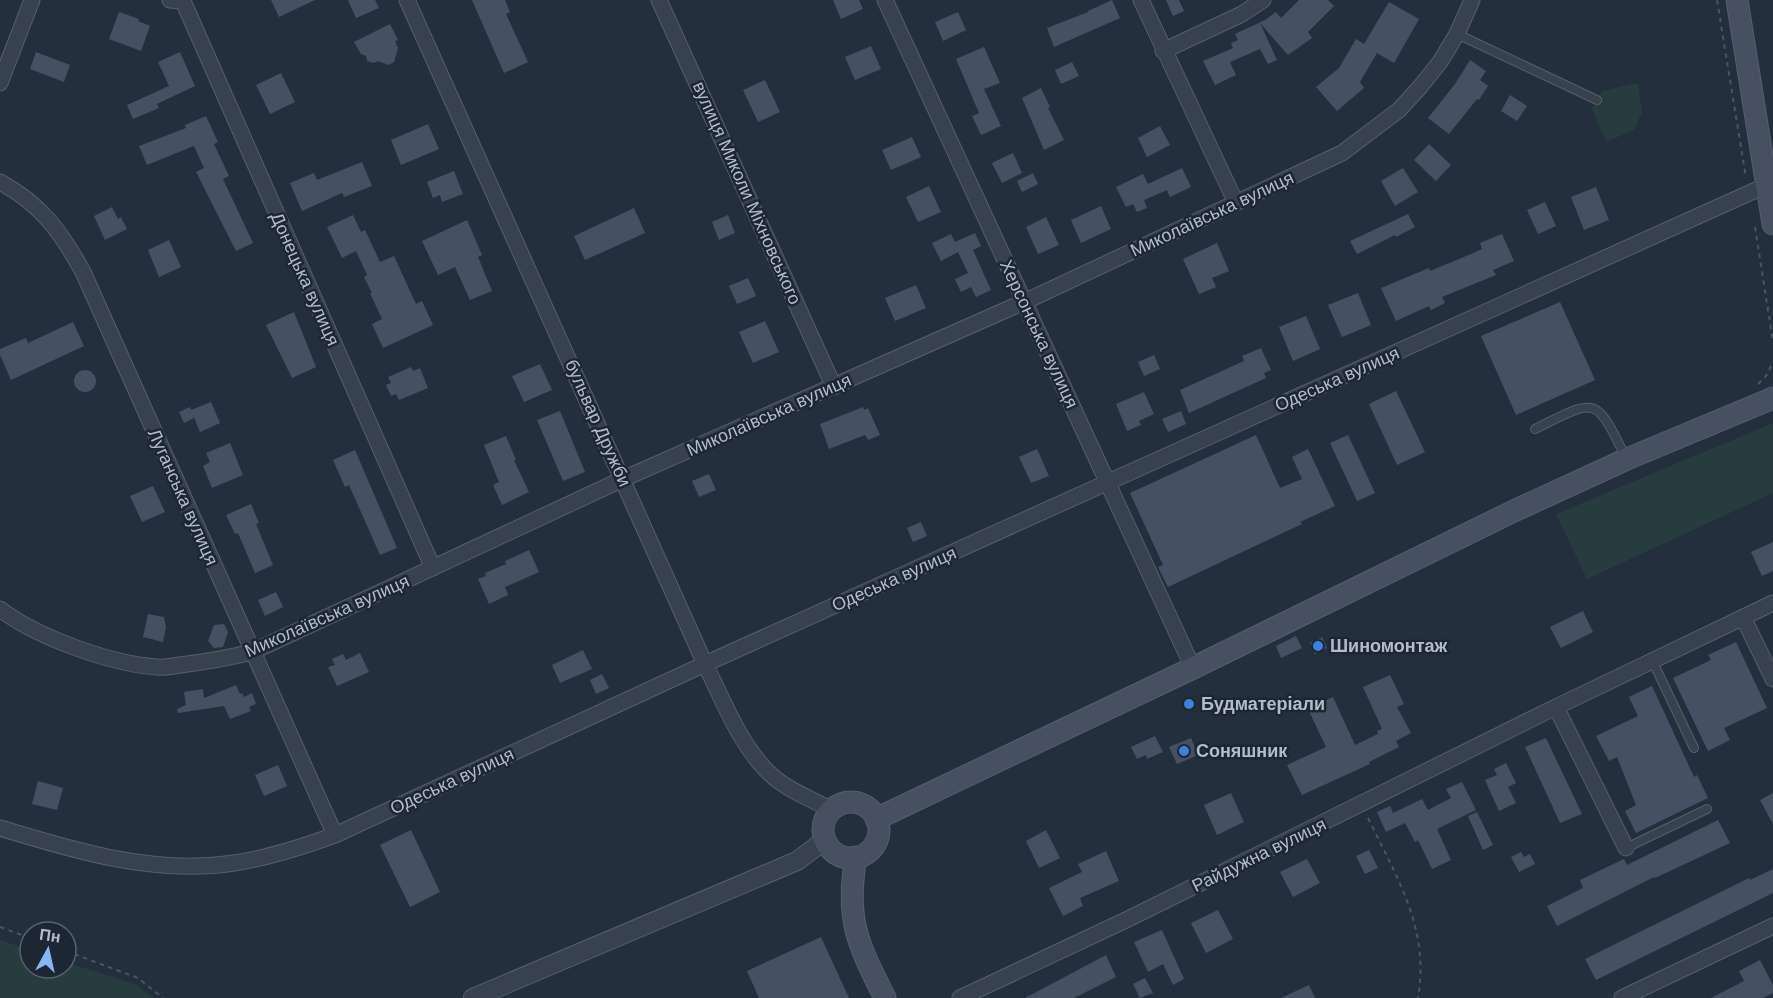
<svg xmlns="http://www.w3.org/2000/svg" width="1773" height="998" viewBox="0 0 1773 998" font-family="Helvetica,sans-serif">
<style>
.green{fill:#263c3f}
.building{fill:#455162}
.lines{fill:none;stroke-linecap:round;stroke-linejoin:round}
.service-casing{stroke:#565f6c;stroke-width:10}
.minor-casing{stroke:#565f6c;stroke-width:17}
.tertiary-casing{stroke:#565f6c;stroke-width:20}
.secondary-casing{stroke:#565f6c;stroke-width:23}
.path{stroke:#44595c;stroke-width:2;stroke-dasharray:4.5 4.5;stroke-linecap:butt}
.service{stroke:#38414e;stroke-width:8}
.minor{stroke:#38414e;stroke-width:15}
.tertiary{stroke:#38414e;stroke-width:18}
.secondary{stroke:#465061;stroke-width:21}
.shop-dot{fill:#3f7fe0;stroke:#1d2633;stroke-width:2}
.labels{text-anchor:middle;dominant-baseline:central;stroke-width:5;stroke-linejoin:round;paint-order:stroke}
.street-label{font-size:18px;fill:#b4bcc9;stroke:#1d2633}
.poi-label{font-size:18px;font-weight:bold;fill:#b4bcc9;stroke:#1d2633;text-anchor:start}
</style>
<rect width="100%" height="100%" fill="#242f3e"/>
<path class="green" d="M1638 83 1642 112 1634 130 1606 142 1592 109 1602 91Z
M1773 423V493L1587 579 1556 514Z
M0 940 30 950V968H66V962L137 985 154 998H0Z"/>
<path class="building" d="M271 0H315L279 17Z
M348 0H375L379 8 356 18Z
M472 0H505L510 12 506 14 528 62 504 73Z
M833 0H859L863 9 841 19Z
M1112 0 1120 18 1054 47 1047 28 1088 12V11Z
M1166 0H1179L1184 11 1173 16Z
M1299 0H1328L1334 6 1308 32 1312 38 1288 55 1260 23 1277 60 1268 64 1260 49 1230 62 1236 75 1215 85 1203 61 1233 48 1231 43 1238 40 1235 34 1265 20 1276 12 1281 18Z
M1389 2 1419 19 1394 63 1377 53 1360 82 1364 88 1337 111 1316 87 1339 68 1356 39 1364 44Z
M119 12 139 19 138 21 150 26 141 51 109 39Z
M958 12 966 30 943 41 935 22Z
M390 24 398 40 395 41 398 48 394 62 388 65 378 61 374 63 367 61 366 56 361 54 354 42Z
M871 46 881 69 855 80 845 57Z
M984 47 1000 83 984 89 1001 126 981 135 972 116 979 113 956 59Z
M36 52 70 65 64 82 30 69Z
M180 52 195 86 157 104 159 108 133 119 127 105 169 86 158 62Z
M1470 60 1486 71 1480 80 1488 86 1479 100 1477 99 1449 134 1428 118 1455 84Z
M1072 62 1079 76 1061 84 1055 70Z
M281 73 295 102 270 114 256 85Z
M765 80 780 112 758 122 743 90Z
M1041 88 1050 107 1048 108 1064 140 1044 150 1022 98Z
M1510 95 1527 106 1517 121 1501 111Z
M206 116 218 142 214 144 229 176 223 179 253 243 236 251 196 172 204 168 194 146 147 165 139 146 186 128 185 125Z
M428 124 439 149 401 165 391 140Z
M1160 126 1170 145 1147 157 1138 138Z
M912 137 921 157 891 170 882 150Z
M1429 144 1451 165 1436 181 1414 160Z
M1013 153 1022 173 1002 183 992 163Z
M362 162 372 186 344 197 342 193 302 211 290 183 314 173 317 180Z
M1182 168 1191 187 1170 197 1167 190 1144 200 1147 208 1137 212 1133 204 1126 207 1116 187 1143 174 1148 184Z
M1403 168 1418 192 1395 206 1381 181Z
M454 171 463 194 442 202 440 195 433 198 427 182Z
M1033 173 1038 184 1022 192 1017 181Z
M929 186 941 212 918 222 906 197Z
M1596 187 1609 220 1584 230 1571 197Z
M1545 202 1556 226 1538 234 1527 210Z
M1101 206 1111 229 1081 243 1071 220Z
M112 207 118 219 121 217 127 229 105 240 94 216Z
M634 208 645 233 585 260 574 236Z
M1408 214 1415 227 1396 237 1395 235 1357 254 1350 241Z
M353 215 361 232 365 230 380 262 394 256 416 304 422 301 433 325 383 348 372 324 382 319 370 293H372L364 277 367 275 356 251 342 258 327 227Z
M728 215 735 233 719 240 712 222Z
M1046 217 1059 245 1038 254 1026 227Z
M467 220 482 255 478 257 492 291 470 300 455 267 438 275 422 241Z
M975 233 981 246 973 250 991 290 976 297 971 287 961 292 955 279 968 273 958 252 941 261 932 243 951 234 955 242Z
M1502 234 1514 261 1493 270 1496 275 1442 297 1445 303 1431 310 1429 306 1396 321 1381 288 1429 268 1430 271 1471 254 1482 249 1480 243Z
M169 240 181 267 159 277 148 250Z
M1217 243 1229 271 1212 278 1216 287 1199 294 1183 259Z
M748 278 756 296 737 304 729 286Z
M916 285 926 308 895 321 885 298Z
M1358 293 1371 325 1342 337 1328 305Z
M1560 302 1595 380 1516 415 1481 336Z
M294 312 316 367 292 378 266 325Z
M1306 316 1320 349 1293 361 1279 327Z
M765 321 779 352 753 363 739 332Z
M73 322 84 346 11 380 0 355V349L26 338 28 343Z
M1261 348 1271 370 1264 373 1266 378 1189 413 1180 390 1244 361 1242 356Z
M1154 355 1160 369 1144 376 1138 362Z
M540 364 552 390 524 402 512 376Z
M411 367 413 371 420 368 428 388 399 400 396 394 391 396 386 385 391 383 388 377Z
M74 381a11 11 0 1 1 22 0a11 11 0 1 1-22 0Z
M1396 391 1425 452 1397 465 1369 404Z
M1144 392 1154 414 1139 421 1141 425 1127 431 1116 404Z
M211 402 220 423 200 432 191 410Z
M190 407 194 418 184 423 179 412Z
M863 407 864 410 868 408 880 435 868 440 865 435 829 449 820 424Z
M560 411 585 472 563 481 537 420Z
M1181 411 1186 424 1168 432 1162 419Z
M1256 435 1280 488 1302 479 1292 457 1308 449 1335 506 1300 522 1302 524 1168 587 1158 567 1163 565 1130 493Z
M1348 435 1375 493 1357 501 1330 443Z
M506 436 516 460H514L529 492 502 505 493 485 499 482 484 445Z
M230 443 243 475 212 488 203 466 210 462 206 453Z
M1037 449 1049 476 1031 483 1019 457Z
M355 450 397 548 380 555 349 485 345 487 333 460Z
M709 474 716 490 699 497 692 481Z
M153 486 165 512 142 522 130 496Z
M251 504 259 523 256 524 273 565 255 573 238 533 235 534 226 515Z
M921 522 927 536 913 542 907 528Z
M1773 542V571L1762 576 1751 552Z
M529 550 539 572 505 587 508 595 489 604 478 579 486 576 485 573 506 564 505 561Z
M276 592 283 607 265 616 258 600Z
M1583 611 1593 632 1561 648 1550 627Z
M148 614 164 617 166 627 163 642 143 637Z
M224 624 228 632 223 647 214 648 208 641 214 625Z
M1296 636 1302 648 1281 658 1276 646Z
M1322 637 1327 648 1315 654 1310 643Z
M1736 642 1767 708 1724 728 1730 740 1708 751 1673 678 1711 660 1708 655Z
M583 650 592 669 560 683 552 665Z
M360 653 369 672 337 686 328 667 335 665 332 659 343 654 346 660Z
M602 674 609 688 596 694 590 680Z
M1390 675 1404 704 1397 707 1411 733 1396 741 1399 747 1369 762 1370 764 1302 795 1287 765 1326 747 1308 709 1333 697 1355 745 1378 734 1377 731 1382 729 1363 687Z
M236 685 240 694 242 693 244 697 252 693 256 704 249 707 251 711 230 719 224 706 178 713 177 709 186 705 184 692 203 689 204 698Z
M1652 686 1694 777 1697 775 1708 798 1636 833 1625 811 1636 805 1617 757 1609 761 1596 736 1638 716 1629 697Z
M1155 736 1163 752 1147 759 1146 755 1137 759 1131 747Z
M1191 738 1198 755 1177 764 1169 747Z
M1546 738 1582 814 1560 823 1525 747Z
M1506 763 1516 783 1508 787 1516 803 1499 811 1485 780 1497 775 1494 769Z
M278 765 287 786 264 796 255 775Z
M38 781 63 788 57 810 32 804Z
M1462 782 1476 810 1437 829 1451 860 1432 869 1418 840 1415 842 1405 823 1386 832 1377 812 1390 806 1393 813 1422 799 1428 810 1451 798 1446 789Z
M1231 793 1244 822 1217 835 1204 805Z
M1773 793V824L1760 800Z
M1477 812 1493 845 1483 850 1468 816Z
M1718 820 1730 843 1655 878 1654 877 1557 926 1547 906 1583 888 1580 880 1624 859 1627 865Z
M411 830 440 892 410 907 380 845Z
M1046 830 1060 858 1039 868 1026 841Z
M1369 850 1378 868 1365 874 1356 856Z
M1106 851 1119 881 1080 898 1083 906 1063 916 1049 888 1082 872 1078 864Z
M1521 852 1524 857 1530 854 1535 864 1519 872 1511 857Z
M1307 859 1320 883 1293 897 1280 872Z
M1773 869V893L1596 980 1585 959 1749 878 1750 880Z
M1218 910 1233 939 1206 953 1191 923Z
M1162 930 1184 979 1173 985 1163 964 1148 972 1134 942Z
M821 937 849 998H759L747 971Z
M1106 955 1116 977 1074 998H1025Z
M1760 960 1773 985V993L1763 998H1711L1744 981 1739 971Z
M1145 978 1153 993 1140 998 1133 984Z
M1309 985 1315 998H1281Z"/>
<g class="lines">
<g class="service-casing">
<path id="service" d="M1457 34 1597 100
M1535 429C1597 398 1595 395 1626 458
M1652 660 1694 748
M1626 848 1707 809"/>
</g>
<g class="minor-casing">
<path id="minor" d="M170 0 183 1 433 568
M407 0 705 664C723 700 739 743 768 772 785 789 811 799 832 810
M659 0 834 387
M885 0 1193 668
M1141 0 1236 203
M1163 51 1242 14 1263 0
M0 83 32 0
M0 182C41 204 61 232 83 272L335 835
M0 609C36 637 111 664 157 667 165 668 173 666 180 665 205 662 228 658 252 652L623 479 1024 302 1342 153 1399 110 1420 87 1440 62 1457 34 1472 0
M1743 617 1773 679
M1556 707 1626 848
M0 828C75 851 154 875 234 863 268 858 302 847 335 835L705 664 1767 185
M960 998 1126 920 1556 707 1773 603
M1622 998 1773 926"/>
</g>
<g class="tertiary-casing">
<path id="tertiary" d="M473 998 797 861 825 840"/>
</g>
<g class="secondary-casing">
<path id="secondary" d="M1737 0 1773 224
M823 830a28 28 0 1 1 56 0a28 28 0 1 1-56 0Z
M876 819 1193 668 1516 510 1627 459 1773 398
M856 857C845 920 858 944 885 998"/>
</g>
<path class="path" d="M1717 0 1746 178
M1755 227 1773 342
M1758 384 1766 376 1773 362
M1368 818C1397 878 1430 929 1418 998
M0 927 30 938
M66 951 138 978 163 998"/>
<use href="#service" class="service"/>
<use href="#minor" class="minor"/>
<use href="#tertiary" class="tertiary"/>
<use href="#secondary" class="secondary"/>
</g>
<g class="shop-dot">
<circle cx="1318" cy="646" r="6"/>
<circle cx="1189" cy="704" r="6"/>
<circle cx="1184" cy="751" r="6"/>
</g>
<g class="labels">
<g class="street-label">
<text transform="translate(747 193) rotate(66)">вулиця Миколи Міхновського</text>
<text transform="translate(1212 214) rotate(-25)">Миколаївська вулиця</text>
<text transform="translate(305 279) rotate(66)">Донецька вулиця</text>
<text transform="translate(1039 334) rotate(65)">Херсонська вулиця</text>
<text transform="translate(1337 379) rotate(-24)">Одеська вулиця</text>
<text transform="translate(769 415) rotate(-24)">Миколаївська вулиця</text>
<text transform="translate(598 423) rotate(66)">бульвар Дружби</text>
<text transform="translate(183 497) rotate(66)">Луганська вулиця</text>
<text transform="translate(894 579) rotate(-24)">Одеська вулиця</text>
<text transform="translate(327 616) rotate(-24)">Миколаївська вулиця</text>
<text transform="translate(452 781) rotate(-25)">Одеська вулиця</text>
<text transform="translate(1259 855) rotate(-26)">Райдужна вулиця</text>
</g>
<g class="poi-label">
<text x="1330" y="646">Шиномонтаж</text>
<text x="1201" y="704">Будматеріали</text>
<text x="1196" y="751">Соняшник</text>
</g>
</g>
<g transform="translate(48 950) rotate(8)"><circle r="28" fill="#1d2633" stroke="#59626f" stroke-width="1.5"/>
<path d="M0-4.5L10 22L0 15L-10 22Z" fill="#8ab4f8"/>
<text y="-9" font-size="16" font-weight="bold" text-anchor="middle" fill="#b4bcc9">Пн</text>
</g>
</svg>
